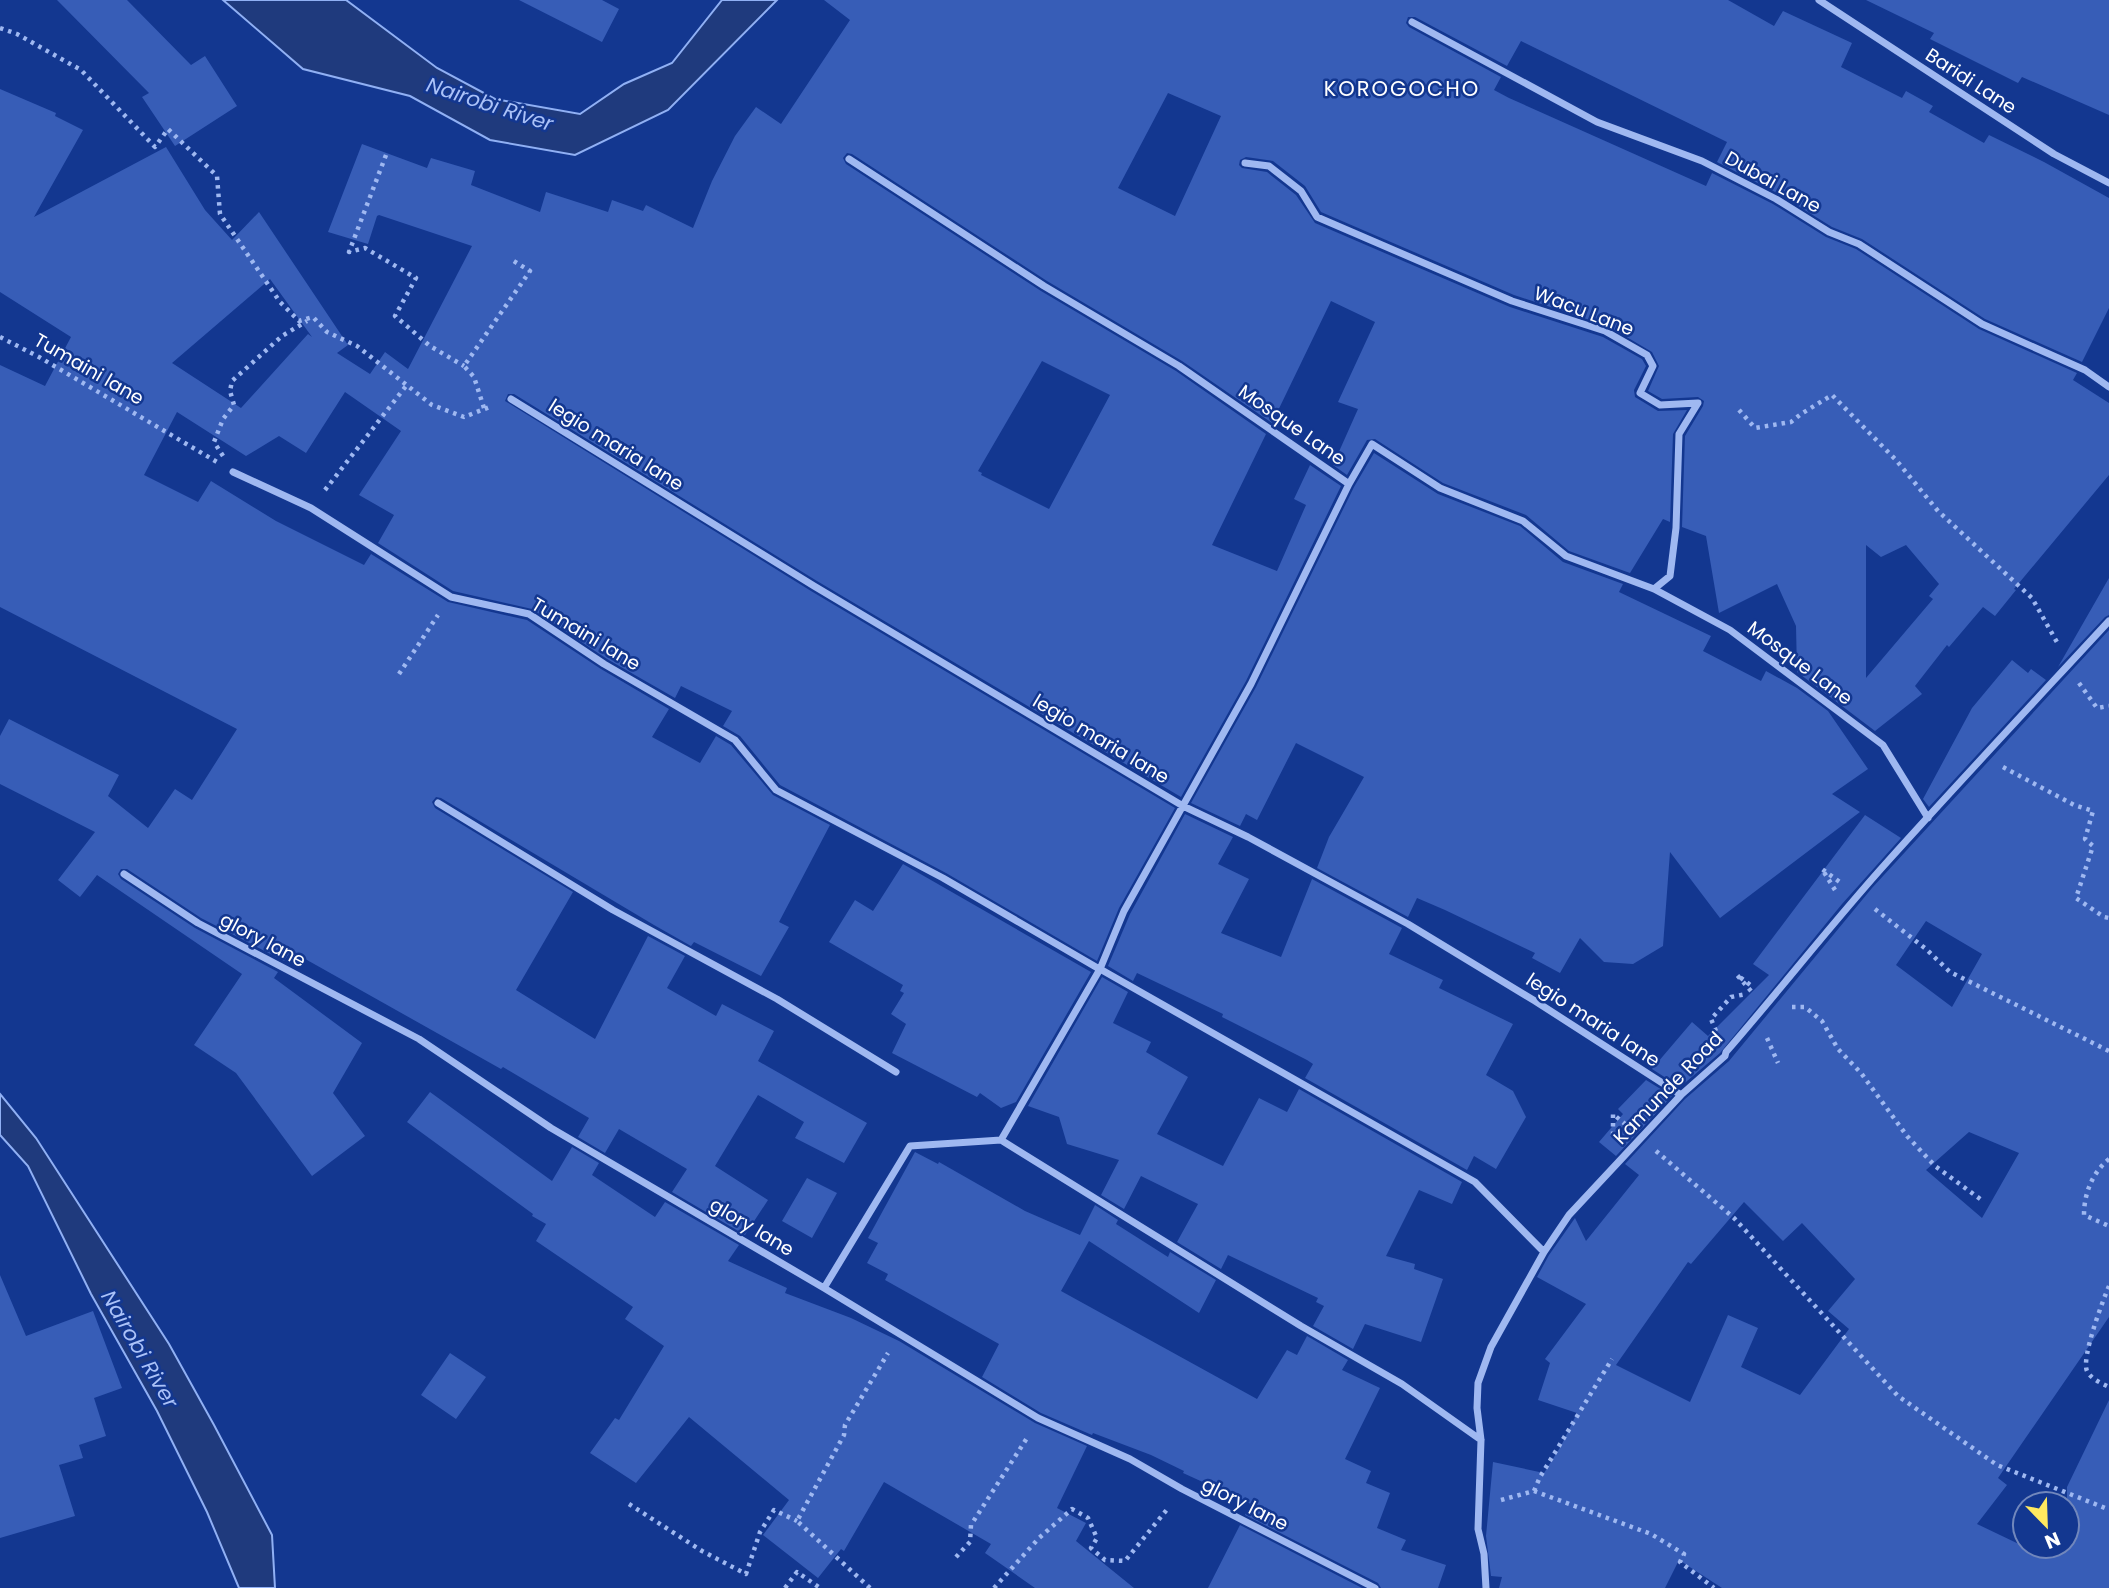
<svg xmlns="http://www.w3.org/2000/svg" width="2109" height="1588" viewBox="0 0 2109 1588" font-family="Poppins,sans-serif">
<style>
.water{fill:#1f3a7d;stroke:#90b0f4;stroke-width:2}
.building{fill:#375db7;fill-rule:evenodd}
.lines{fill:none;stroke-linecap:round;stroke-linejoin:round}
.path{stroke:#9fb8f1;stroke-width:4.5;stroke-dasharray:3.5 5;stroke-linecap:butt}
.minor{stroke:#9fb8f1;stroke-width:7}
.labels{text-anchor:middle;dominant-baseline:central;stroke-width:5;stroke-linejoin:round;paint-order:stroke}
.street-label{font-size:19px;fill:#fff;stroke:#133790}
.neighbourhood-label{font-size:21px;letter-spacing:2px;fill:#fff;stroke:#133790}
.water-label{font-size:21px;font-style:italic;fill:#abc2f8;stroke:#133790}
</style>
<rect width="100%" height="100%" fill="#133790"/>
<path class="water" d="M223 0H346L437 68 495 99 580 114 624 84 672 63 722 0H777L668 110 575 155 490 140 410 96 303 69Z
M0 1094 36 1138 169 1344 214 1425 272 1535 275 1588H239L207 1512 157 1411 91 1294 28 1166 0 1135Z"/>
<path class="building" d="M57 0H127L191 65 205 56 237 106 175 146 142 97 149 93Z
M519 0H602L619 9 602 42Z
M824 0H1728L1774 26 1783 11 1852 43 1841 67 1902 98 1906 91 1933 106 1929 112 1984 143 1989 135 2044 162 2109 198V308L2082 362 1985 319 1862 239 1832 227 1779 194 1717 162 1727 142 1521 41 1507 66 1415 17H1408L1406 23 1409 27 1501 77 1494 90 1509 98 1706 186 1712 173 1773 204 1826 237 1856 249 1979 329 2077 373 2073 380 2109 403V475L2014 589 2016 590 1995 616 1983 607 1949 647 1947 645 1915 686 1922 694 1875 731 1797 672 1796 626 1777 584 1719 613 1706 536 1682 527 1685 436 1703 406 1704 401 1698 397 1662 399 1648 391 1659 366 1652 352 1608 326 1514 295 1321 212 1305 186 1273 161 1246 157 1240 160 1239 165 1242 168 1267 172 1296 195 1315 223 1510 307 1603 337 1642 359 1646 366 1634 390 1635 397 1658 411 1687 410 1673 434 1670 522 1663 519 1630 573 1569 551 1526 515 1443 483 1375 439 1367 440 1347 475 1333 465 1358 409 1338 402 1375 322 1331 301 1272 423 1182 361 1047 281 852 154 847 153 843 158 846 164 1041 291 1176 371 1266 434 1212 545 1277 571 1306 505 1294 499 1310 465 1341 486 1246 681 1181 797 817 581 514 394H508L505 401 811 591 1175 808 1119 908 1097 961 946 873 780 785 740 736 723 726 732 711 681 686 675 698 607 659 532 609 453 591 378 543 394 515 359 495 401 431 345 392 306 453 279 436 246 456 177 412 144 475 198 502 211 481 276 521 364 565 371 554 448 602 527 620 601 669 669 709 652 737 700 763 716 736 731 745 773 795 830 825 779 922 789 927 761 976 694 942 691 946 654 925 441 798 436 797 432 802 435 808 573 892 516 990 595 1039 648 936 685 956 667 988 716 1016 722 1004 774 1031 758 1061 867 1123 844 1163 795 1138 804 1122 758 1095 715 1166 768 1200 745 1235 672 1192 687 1169 619 1129 605 1153 578 1137 589 1118 503 1067 501 1069 291 951 284 961 201 918 127 869H121L118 874 121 879 195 928 278 972 274 978 362 1043 333 1093 365 1136 312 1176 236 1073 194 1045 242 974 97 875 80 897 58 880 95 832 0 784V736L9 719 119 775 108 796 148 828 175 789 192 800 237 729 0 607V365L45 386 71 337 0 292V89L56 113 55 116 83 130 34 217 166 147 205 210 232 240 259 212 348 345 337 353 370 374 385 352 408 369 472 246 379 215 377 216 368 244 328 232 362 144 427 168 431 158 475 171 471 185 540 212 546 192 608 212 612 200 643 211 646 205 693 228 712 181 735 136 756 107 781 124 850 20ZM1168 93 1221 116 1175 216 1118 188ZM270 279 312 337 308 334 241 408 172 363ZM1042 361 1110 395 1049 509 981 475 982 473 978 471ZM1866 545 1881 557 1906 545 1939 584 1929 596 1933 599 1866 678Z
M1866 0H2109V115L2022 77 2018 83 1930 39 1934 33Z
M1374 453 1438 494 1520 526 1563 562 1623 584 1619 592 1711 636 1703 651 1761 681 1766 671 1797 688 1828 711 1868 769 1832 794 1860 812 1720 918 1670 852 1663 946 1633 964 1604 962 1580 938 1560 973 1532 958 1535 953 1445 910 1417 898 1408 917 1317 868 1329 837 1364 777 1296 743 1257 820 1246 814 1240 826 1191 803 1256 687 1354 487Z
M2109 578V615L2105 617 2058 667Z
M2109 630V1317L1998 1478 2007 1485 1977 1524 2023 1546H2067V1487L2109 1400V1588H1722L1679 1560 1665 1588H1499L1502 1577 1491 1576 1486 1536 1493 1462 1544 1473 1561 1446 1577 1413 1538 1400 1550 1363 1545 1359 1586 1304 1537 1277 1549 1255 1575 1218 1586 1241 1639 1175 1625 1164 1685 1099 1729 1061 1872 888ZM1926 921 1982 954 1952 1007 1896 965ZM1969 1132 2019 1153 1982 1218 1926 1170ZM1744 1202 1783 1241 1802 1223 1855 1279 1828 1311 1849 1329 1800 1395 1741 1367 1758 1328 1728 1315 1690 1402 1616 1365 1688 1262 1691 1264Z
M2012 660 2028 673 2031 669 2046 680 1929 807 1923 799 1972 708Z
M1185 814 1233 837 1218 864 1249 879 1221 933 1281 957 1312 879 1402 928 1389 954 1443 980 1439 988 1513 1024 1486 1075 1513 1091 1526 1117 1496 1169 1474 1156 1467 1170 1305 1078 1313 1064 1307 1060 1222 1017 1223 1014 1137 973 1133 981 1108 966 1130 914Z
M1865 815 1901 838 1842 904 1720 1053 1680 1087 1652 1069 1692 1022 1708 1036 1769 975 1753 964Z
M903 864 1091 972 1016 1102 1001 1108 980 1093 977 1097 892 1053 906 1024 891 1014 904 993 900 991 903 985 829 942 855 900 873 911Z
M1102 977 1128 992 1113 1023 1151 1042 1146 1052 1188 1077 1157 1134 1223 1166 1259 1098 1287 1112 1299 1089 1462 1182 1452 1204 1419 1190 1386 1256 1415 1264 1414 1269 1443 1279 1421 1342 1365 1324 1353 1349 1313 1326 1324 1306 1316 1302 1318 1298 1228 1255 1221 1269 1177 1242 1198 1204 1141 1176 1124 1209 1101 1195 1119 1160 1067 1144 1059 1117 1028 1106Z
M1646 1080 1672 1096 1616 1156 1599 1142 1623 1114 1618 1109Z
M430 1092 552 1181 572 1147 599 1163 592 1175 655 1217 665 1202 739 1245 728 1261 787 1288 785 1293 851 1318 899 1341 1035 1423 1087 1446 1057 1508 1086 1523 1076 1541 1134 1588H1035L985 1553 991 1544 884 1482 844 1551 841 1549 818 1578 763 1535 789 1500 689 1417 636 1483 590 1453 615 1418 619 1420 664 1346 625 1319 633 1307 536 1241 546 1224 532 1216 533 1214 407 1122Z
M915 1152 938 1164 939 1162 1025 1211 1080 1235 1095 1205 1118 1220 1116 1224 1168 1257 1170 1252 1216 1280 1199 1313 1089 1241 1061 1291 1257 1399 1287 1350 1297 1355 1307 1336 1348 1360 1342 1370 1380 1388 1345 1459 1371 1471 1366 1483 1390 1493 1377 1528 1406 1540 1401 1550 1446 1565 1438 1588H1381L1378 1583 1245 1515 1251 1504 1183 1473 1184 1471 1151 1455 1093 1433 1092 1435 1041 1413 982 1377 999 1344 885 1280 888 1274 867 1263 878 1243 868 1238Z
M807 1178 837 1193 812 1238 782 1221Z
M0 1275 26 1336 93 1311 122 1388 94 1398 106 1436 79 1445 83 1458 59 1465 75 1516 0 1538Z
M450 1353 486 1377 456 1419 421 1395Z
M1240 1525 1362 1588H1208Z"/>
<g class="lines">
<path class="path" d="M0 28 17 34 81 70 155 147 168 129 217 176 220 214 280 302 299 321 313 317 327 332 357 346 432 405 464 417 492 406
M386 155 349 252 365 248 416 278 395 316 430 346 464 366
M0 337 39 357 217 462
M484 408 474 377 464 366 530 271 512 260
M1739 410 1755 428 1791 422 1801 414 1832 395 1896 460 1938 511 2032 598 2058 644
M223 456 214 442 223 419 234 405 230 391 232 381 282 336 307 321
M325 490 406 386
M399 674 438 615
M2079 683 2097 708 2109 706
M2003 767 2074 805 2093 811 2085 839 2093 846 2076 898 2104 917 2109 918
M1835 890 1822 869 1841 883
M1875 909 1926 949 1950 972 2109 1051
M1751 991 1737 975 1753 987
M1792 1007H1805L1822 1021 1838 1049 1861 1073 1907 1136 1935 1166 1983 1201
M1716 1031 1711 1019 1731 997 1746 994
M1767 1038 1778 1063
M1613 1135V1114L1625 1124
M1656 1151 1734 1218 1898 1396 1997 1465 2105 1508
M2109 1159C2092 1173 2084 1194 2084 1215L2109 1226
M2109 1286C2103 1300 2081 1358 2087 1371 2091 1379 2101 1383 2109 1387
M1534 1491 1540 1477 1612 1359
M1501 1500 1534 1491 1651 1534 1684 1554 1680 1562 1714 1588
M629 1504 702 1551 746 1574 760 1532 774 1510 797 1521
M956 1557 970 1542 971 1525 1027 1438
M785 1588 797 1572 820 1588
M870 1588 797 1521 844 1435 845 1425 888 1353
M994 1588 1039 1538 1072 1509 1088 1518 1097 1538 1091 1548 1105 1560 1125 1561 1169 1507"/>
<path class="minor" d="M1819 0 2054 154 2109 183
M1412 22 1597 122 1702 161 1776 199 1829 232 1859 244 1982 324 2085 370 2109 387
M849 159 1044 286 1179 366 1349 484 1372 444 1440 488 1523 521 1566 556 1654 589 1730 630 1883 745 1928 818
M1245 163 1269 166 1301 191 1317 217 1512 301 1605 331 1647 355 1653 366 1640 393 1660 405 1698 403 1679 434 1676 528 1670 576 1654 589
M511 399 814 586 1183 806 1248 837 1408 924 1535 1001 1681 1095
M233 472 311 508 451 597 529 614 604 664 735 740 776 790 943 878 1101 970
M438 803 613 910 777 999 896 1072
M124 874 198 923 419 1039 551 1128 824 1288 1038 1418 1130 1459 1182 1489 1375 1588
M1100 969 1475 1182 1544 1252
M1001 1140 1301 1326 1402 1384 1481 1440
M824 1288 910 1146 1001 1140 1100 969 1124 911 1251 684 1349 484
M1486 1588 1484 1554 1478 1529 1481 1440 1477 1408 1478 1383 1491 1347 1544 1252 1569 1215 1681 1095 1725 1056 1726 1052C1781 989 1832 923 1888 861 1961 780 2035 701 2109 621"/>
</g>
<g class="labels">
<g class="street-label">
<text transform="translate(1971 81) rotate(33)">Baridi Lane</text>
<text transform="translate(1773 182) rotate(29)">Dubai Lane</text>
<text transform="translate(1584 311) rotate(21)">Wacu Lane</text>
<text transform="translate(89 369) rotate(30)">Tumaini lane</text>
<text transform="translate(1292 425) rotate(35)">Mosque Lane</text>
<text transform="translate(616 445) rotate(32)">legio maria lane</text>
<text transform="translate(586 634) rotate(31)">Tumaini lane</text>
<text transform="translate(1800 663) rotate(37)">Mosque Lane</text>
<text transform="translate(1101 739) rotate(31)">legio maria lane</text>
<text transform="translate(263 940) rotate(28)">glory lane</text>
<text transform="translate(1593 1020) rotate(33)">legio maria lane</text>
<text transform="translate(1668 1088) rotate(-46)">Kamunde Road</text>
<text transform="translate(752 1227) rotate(31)">glory lane</text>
<text transform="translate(1245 1504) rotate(27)">glory lane</text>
</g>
<g class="neighbourhood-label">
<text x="1402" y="88">KOROGOCHO</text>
</g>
<g class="water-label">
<text transform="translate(490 104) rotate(18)">Nairobi River</text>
<text transform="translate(140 1349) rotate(60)">Nairobi River</text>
</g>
</g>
<g transform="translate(2046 1525) rotate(157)"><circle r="33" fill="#133790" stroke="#7187bc" stroke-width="2"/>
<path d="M0-5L12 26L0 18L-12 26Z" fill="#ffe95f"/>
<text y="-10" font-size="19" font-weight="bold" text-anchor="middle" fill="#ffffff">N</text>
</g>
</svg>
